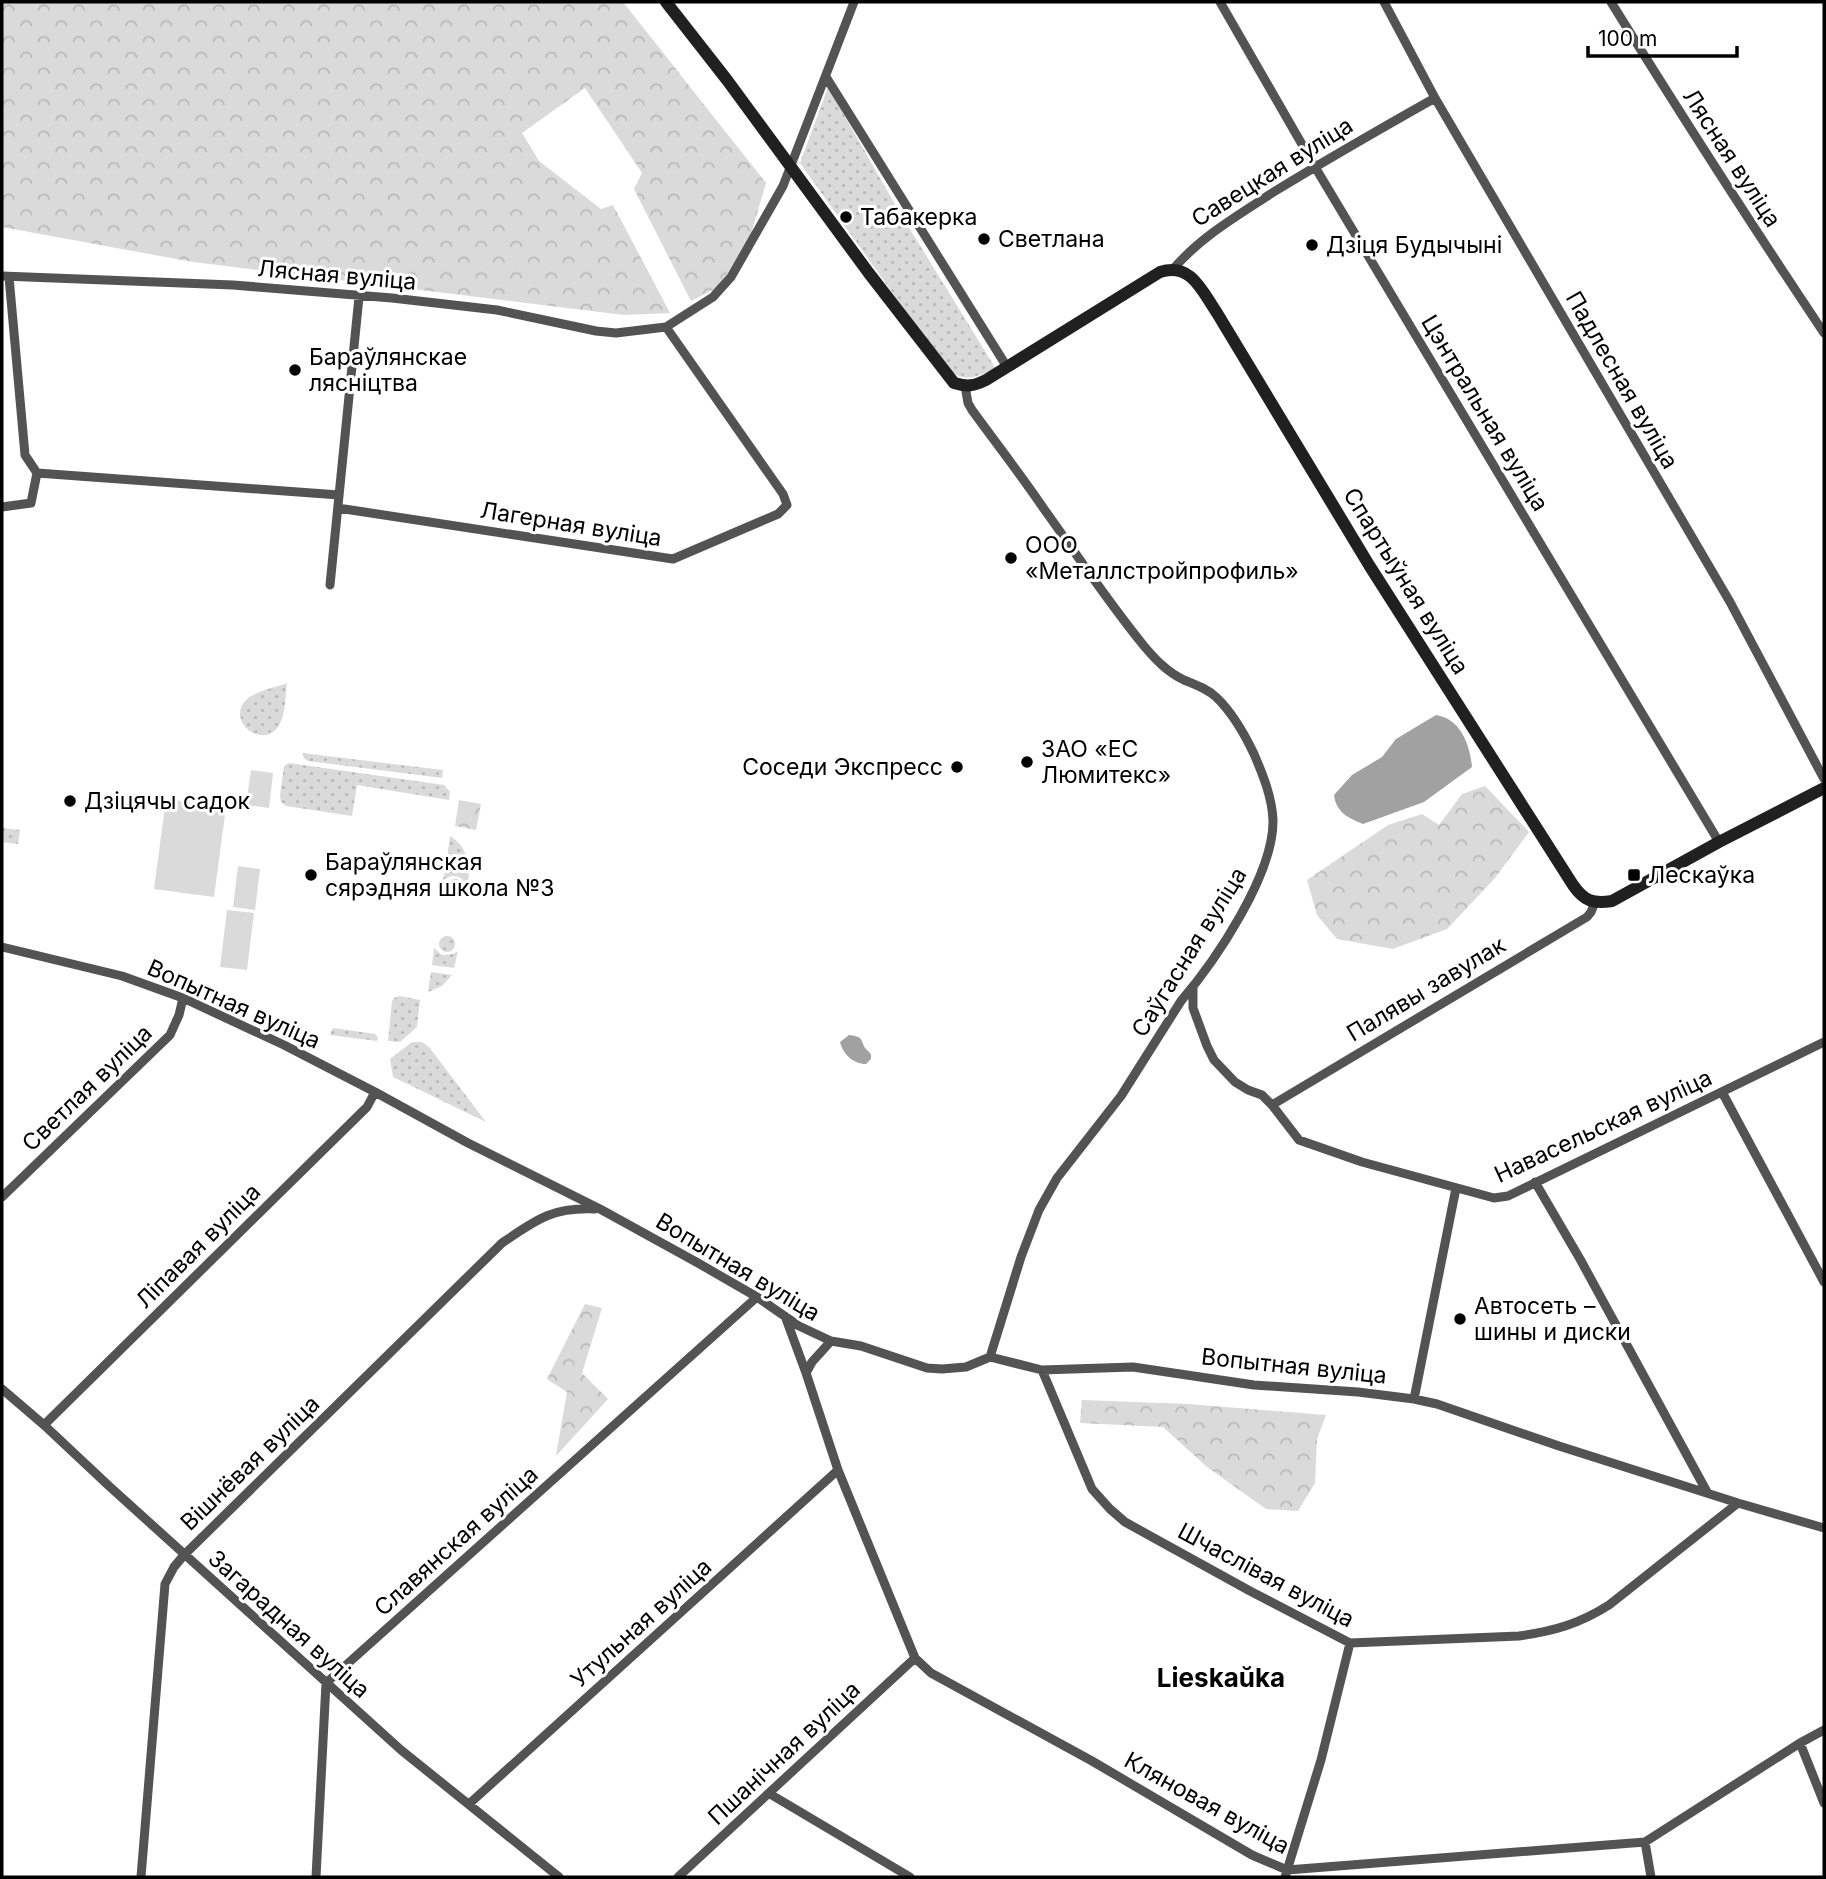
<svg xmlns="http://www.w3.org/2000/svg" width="1826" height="1879" viewBox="0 0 1826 1879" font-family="Inter,sans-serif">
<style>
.grass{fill:url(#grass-dots)}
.forest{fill:url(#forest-crowns)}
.garden{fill:#dadada}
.water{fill:#a1a1a1}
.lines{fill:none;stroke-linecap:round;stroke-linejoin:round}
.minor{stroke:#535353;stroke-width:9}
.secondary{stroke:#202020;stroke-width:12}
.poi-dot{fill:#000;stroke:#fff;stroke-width:2.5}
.labels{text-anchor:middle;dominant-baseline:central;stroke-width:6;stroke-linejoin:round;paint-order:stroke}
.street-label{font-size:23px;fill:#000;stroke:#fff}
.poi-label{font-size:23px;fill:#000;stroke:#fff;text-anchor:start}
.quarter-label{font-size:26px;font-weight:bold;fill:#000;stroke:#fff}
</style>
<defs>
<pattern id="grass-dots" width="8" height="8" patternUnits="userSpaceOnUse" patternTransform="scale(1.75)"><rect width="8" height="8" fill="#dadada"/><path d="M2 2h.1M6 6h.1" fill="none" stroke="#b9b9b9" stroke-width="1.8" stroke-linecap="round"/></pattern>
<pattern id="forest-crowns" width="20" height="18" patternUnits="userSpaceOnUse" patternTransform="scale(1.75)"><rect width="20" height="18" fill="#dadada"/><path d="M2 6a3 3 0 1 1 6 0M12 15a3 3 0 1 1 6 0" fill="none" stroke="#b9b9b9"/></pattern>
</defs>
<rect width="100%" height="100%" fill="#fff"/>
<path class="grass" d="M828 87 900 213 996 369C974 377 966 384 946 368L800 163Z
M287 683C285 697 286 715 278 727 261 750 226 720 246 700 255 691 274 688 287 683Z
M302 753 443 770 442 778 308 761 304 758Z
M289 763 444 785 450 792 449 800 357 785 352 816 286 806 281 802 280 795 284 766Z
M2 828 20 830 18 844 2 842Z
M450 836C460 842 465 849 467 861L447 858Z
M447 863 467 864 469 877 466 885C461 874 453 874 443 880Z
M447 887a8 8 0 1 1 16 0a8 8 0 1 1-16 0Z
M439 944a8 8 0 1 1 16 0a8 8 0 1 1-16 0Z
M434 948 442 955 453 954 458 951 454 968 432 965Z
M431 972 452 975 442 986 428 992Z
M400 996 420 1000 417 1027 400 1042 388 1041 392 1001 394 998Z
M334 1028 375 1034 378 1038 377 1041 330 1035 332 1029Z
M412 1042H422L429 1047 486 1122 393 1077 390 1059Z"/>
<path class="forest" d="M2 2H623L766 183 751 234 719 287 691 301 634 189 642 173 585 88 522 133 539 161 601 209 613 205 670 313 624 315 193 262 2 227Z
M1485 786 1529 832 1495 878 1447 929 1393 949 1337 939 1317 915 1307 880 1388 825 1422 814 1439 825 1462 794Z
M459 800 481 804 476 830 455 826Z
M585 1304 602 1308 582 1373 608 1399 556 1456 567 1392 547 1379Z
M1082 1400 1188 1404 1326 1415 1317 1439 1315 1483 1298 1511 1266 1509 1207 1467 1163 1427 1080 1423Z"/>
<path class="garden" d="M251 770 273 773 269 808 246 805Z
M166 799 226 807 214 897 154 889Z
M238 866 260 869 255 910 233 907Z
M227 910 254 913 247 970 220 967Z"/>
<path class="water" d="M1436 715C1461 719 1470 745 1472 767L1424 802 1363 824C1348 818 1336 812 1334 795L1352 775 1382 757 1396 739Z
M849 1035C863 1037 860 1038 865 1048 867 1050 870 1052 871 1055V1059L866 1064C853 1064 843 1054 840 1042Z"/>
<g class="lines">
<path class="minor" d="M1220 2 1315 167 1719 842
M1384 2 1435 98 1730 602 1824 779
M1611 2C1680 113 1751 224 1824 333
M826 77 1007 367
M1174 268C1202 236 1237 216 1272 193 1326 160 1380 129 1435 98
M2 276 233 285 392 298 497 310 596 331 616 333 666 327 713 297 731 277 783 186 854 2
M965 386 968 403 972 410C996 443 1021 475 1044 509 1077 555 1108 602 1144 646 1155 659 1167 672 1184 680 1196 685 1206 688 1216 697 1233 713 1244 733 1254 754 1263 775 1272 797 1273 820 1274 874 1216 960 1181 1001L1121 1096 1057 1178 1039 1210 1021 1257 990 1357
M37 473 339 495
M2 507 31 503 37 473 25 455 9 277
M338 508 673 559 778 514 787 505 783 494 666 327
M330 585 359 297
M2 947 122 976 183 998 284 1045 375 1092 468 1143 600 1209 698 1263 757 1297 799 1326 831 1341 861 1346 927 1368 942 1369 966 1367 990 1357 1042 1370 1133 1367 1254 1385 1358 1392 1414 1399 1437 1404 1559 1446 1738 1503 1824 1528
M1193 987V1008L1207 1046 1214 1060 1235 1082 1248 1090 1262 1095 1272 1105 1299 1140 1362 1162 1494 1198 1508 1196 1824 1042
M1722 1092 1824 1282
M1272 1105 1587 917 1591 912 1595 902
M1535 1182 1580 1259 1707 1492
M2 1197 170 1035 179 1015 183 998
M785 1316 806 1373
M831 1341 812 1362 806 1373 838 1470 915 1658 931 1673 1092 1761 1252 1855 1287 1870 1645 1842 1800 1743 1824 1730
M1042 1370 1092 1489 1110 1509 1125 1522 1250 1591 1350 1643 1519 1636C1554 1631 1579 1624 1609 1605L1738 1503
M2 1389 44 1425 109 1486 401 1750 559 1877
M1414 1399 1456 1188
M44 1425 367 1107 375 1092
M1800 1743 1824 1803
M770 1794 910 1877
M469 1804 838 1470
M1645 1842 1651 1877
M141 1877 165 1584 174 1567 184 1555 502 1243C536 1220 552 1207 595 1209
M316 1877 326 1683 757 1297
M678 1877 915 1658
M1285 1877 1321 1760 1350 1643"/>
<path class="secondary" d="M666 2 727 80 868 272 954 383C967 387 974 386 986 380L1160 272C1191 262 1202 291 1217 313L1369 565 1573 885C1584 901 1593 904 1612 901L1719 842 1824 788"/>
</g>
<g class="poi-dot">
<circle cx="846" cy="217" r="7"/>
<circle cx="984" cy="239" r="7"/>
<circle cx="1312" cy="245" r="7"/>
<circle cx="295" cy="370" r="7"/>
<circle cx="1011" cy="558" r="7"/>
<circle cx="1027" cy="762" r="7"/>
<circle cx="957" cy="767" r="7"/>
<circle cx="70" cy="801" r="7"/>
<circle cx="311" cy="875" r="7"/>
<rect x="1627" y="868" width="14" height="14" rx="3.5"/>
<circle cx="1460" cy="1319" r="7"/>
</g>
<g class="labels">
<g class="street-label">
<text transform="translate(1732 158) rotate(57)">Лясная вуліца</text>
<text transform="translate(1272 172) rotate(-32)">Савецкая вуліца</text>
<text transform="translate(337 275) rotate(5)">Лясная вуліца</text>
<text transform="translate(1622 380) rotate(60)">Падлесная вуліца</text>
<text transform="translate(1485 413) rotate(59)">Цэнтральная вуліца</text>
<text transform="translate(571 524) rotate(9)">Лагерная вуліца</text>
<text transform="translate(1406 581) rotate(58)">Спартыўная вуліца</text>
<text transform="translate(1189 952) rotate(-58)">Саўгасная вуліца</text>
<text transform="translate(1426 989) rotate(-31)">Палявы завулак</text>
<text transform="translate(234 1004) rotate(24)">Вопытная вуліца</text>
<text transform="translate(87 1088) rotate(-44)">Светлая вуліца</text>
<text transform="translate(1603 1126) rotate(-25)">Навасельская вуліца</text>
<text transform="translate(198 1246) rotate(-45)">Ліпавая вуліца</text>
<text transform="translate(738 1267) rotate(31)">Вопытная вуліца</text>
<text transform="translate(1294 1366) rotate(6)">Вопытная вуліца</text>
<text transform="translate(250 1463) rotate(-44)">Вішнёвая вуліца</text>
<text transform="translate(456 1541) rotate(-42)">Славянская вуліца</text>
<text transform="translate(1266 1575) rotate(28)">Шчаслівая вуліца</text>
<text transform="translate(641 1623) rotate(-42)">Утульная вуліца</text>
<text transform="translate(289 1624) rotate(42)">Загарадная вуліца</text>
<text transform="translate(784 1753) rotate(-43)">Пшанічная вуліца</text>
<text transform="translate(1207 1803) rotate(29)">Кляновая вуліца</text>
</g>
<g class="poi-label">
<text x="860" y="217">Табакерка</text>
<text x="998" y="239">Светлана</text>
<text x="1326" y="245">Дзіця Будычыні</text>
<text x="309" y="357">Бараўлянскае<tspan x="309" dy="26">лясніцтва</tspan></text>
<text x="1025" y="545">ООО<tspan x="1025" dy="26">«Металлстройпрофиль»</tspan></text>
<text x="1041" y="749">ЗАО «ЕС<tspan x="1041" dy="26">Люмитекс»</tspan></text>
<text x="943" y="767" text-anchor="end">Соседи Экспресс</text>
<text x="84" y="801">Дзіцячы садок</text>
<text x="325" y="862">Бараўлянская<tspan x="325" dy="26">сярэдняя школа №3</tspan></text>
<text x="1648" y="875">Лескаўка</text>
<text x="1474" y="1306">Автосеть –<tspan x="1474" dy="26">шины и диски</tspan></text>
</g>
<g class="quarter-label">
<text x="1221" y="1677">Lieskaŭka</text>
</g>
</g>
<rect width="1826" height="1879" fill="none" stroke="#000000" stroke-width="7"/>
<path d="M1588 46v10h149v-10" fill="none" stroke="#000000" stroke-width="3.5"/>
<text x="1598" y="46" font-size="21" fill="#000000" stroke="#ffffff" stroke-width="5" paint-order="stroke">100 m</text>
</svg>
